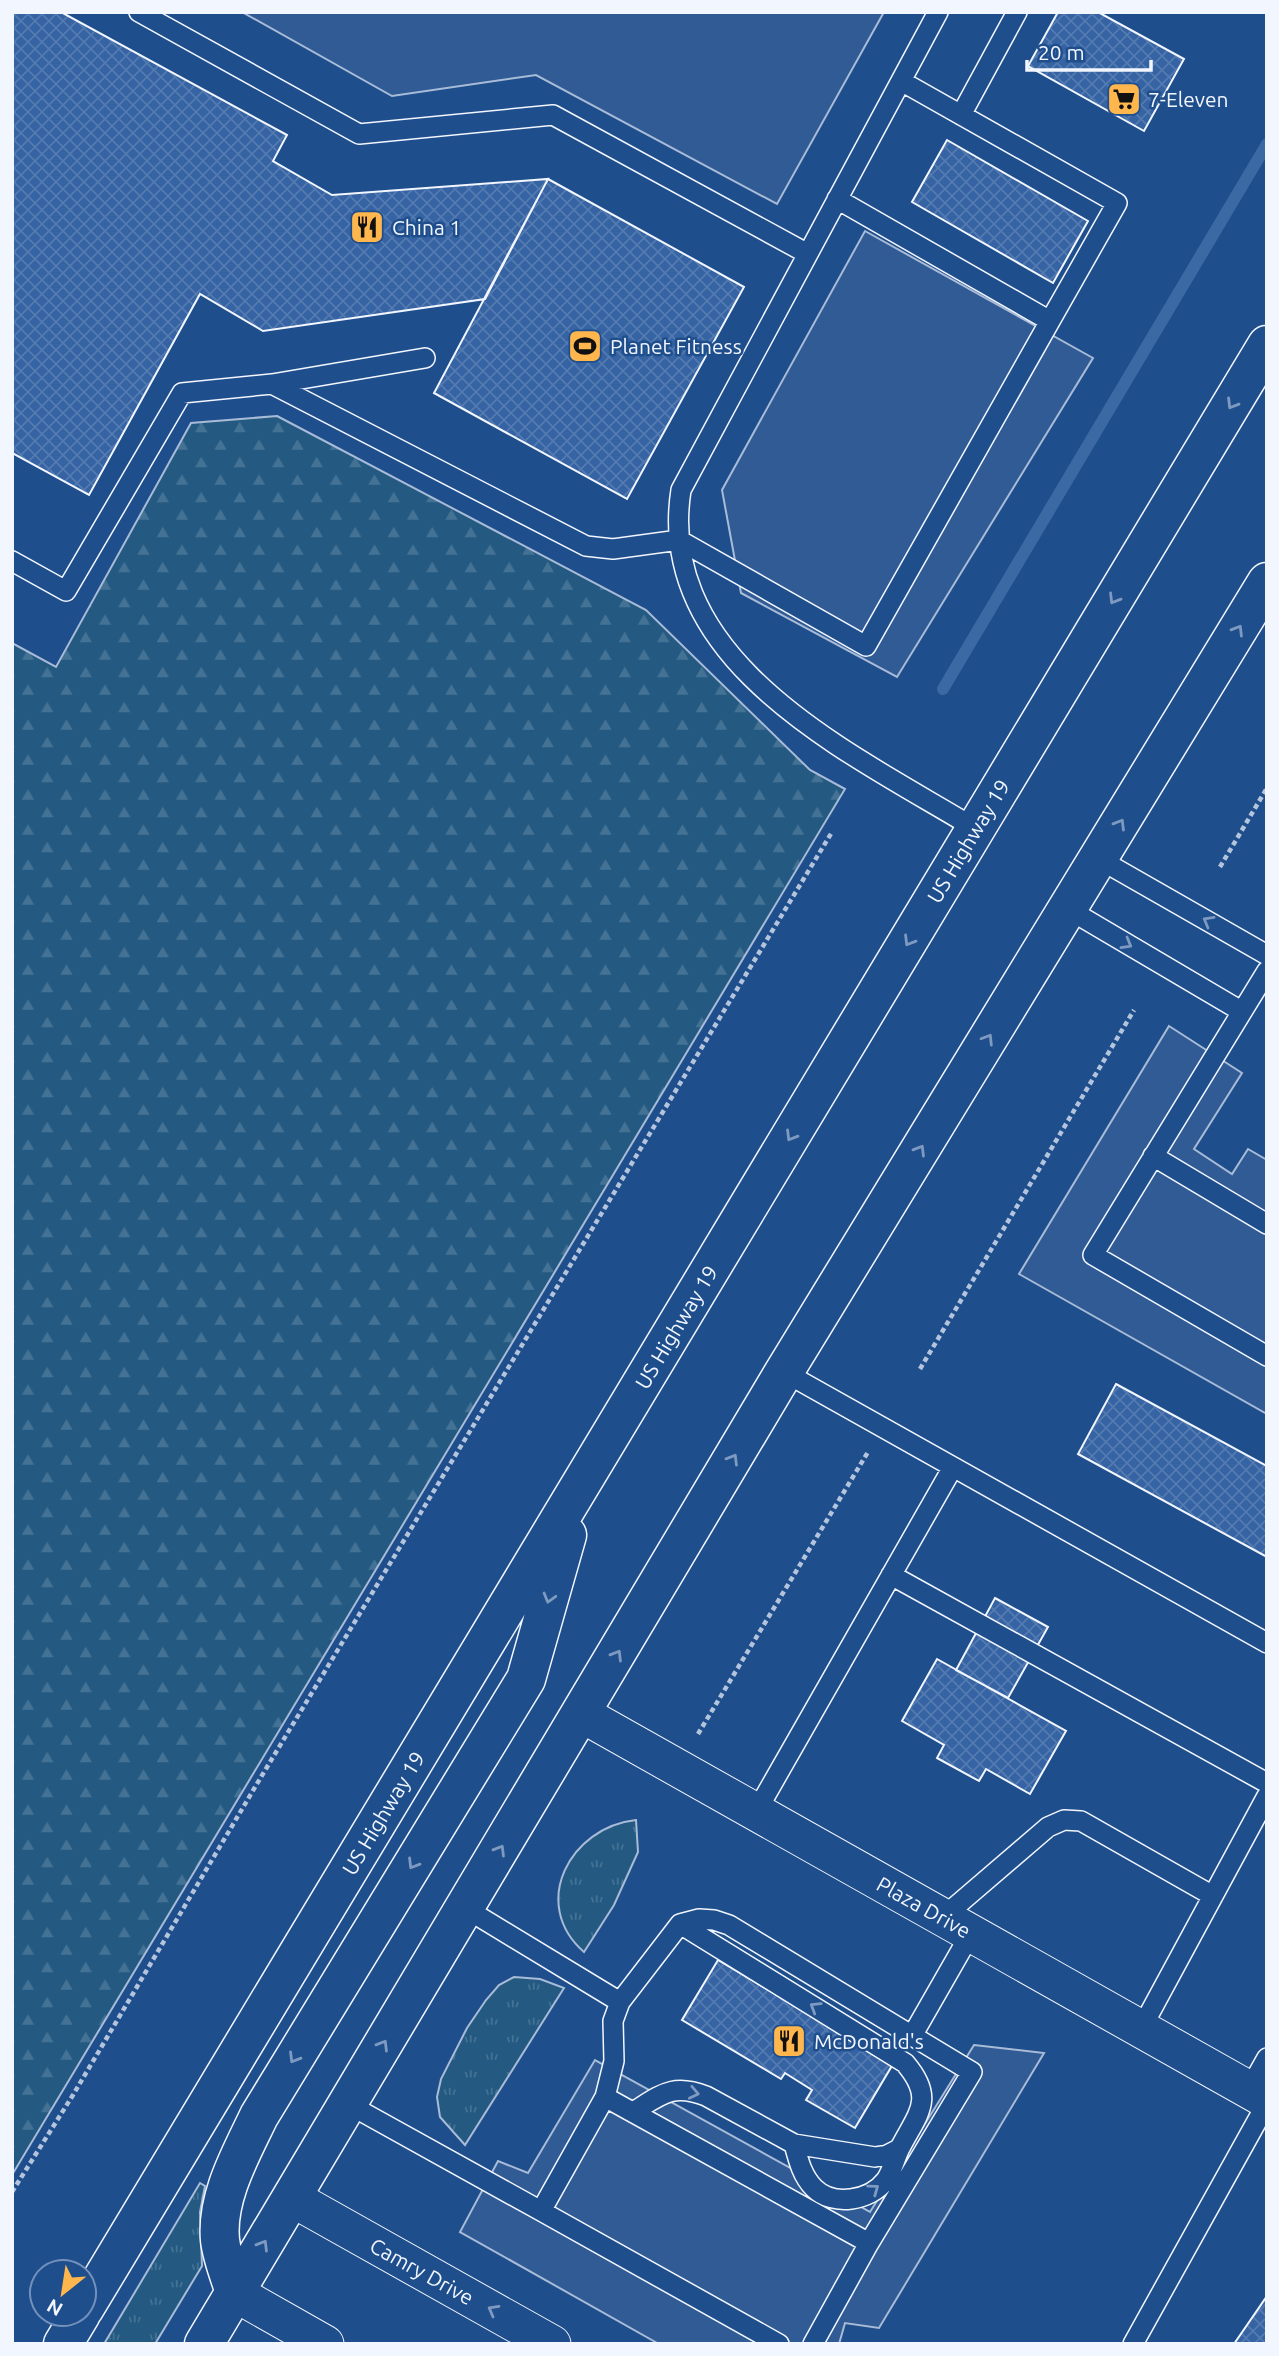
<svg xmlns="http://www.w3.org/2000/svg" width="1279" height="2356" viewBox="0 0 1279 2356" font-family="Ubuntu,sans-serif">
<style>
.grass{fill:url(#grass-tufts);stroke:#a8bbd7;stroke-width:2}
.forest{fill:url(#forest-firs);stroke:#a8bbd7;stroke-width:2}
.parking{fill:#305b95;stroke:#a8bbd7;stroke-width:2}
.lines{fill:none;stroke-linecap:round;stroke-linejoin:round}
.stream{stroke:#3b69a3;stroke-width:12}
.building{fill:url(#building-cross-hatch);stroke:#f2f6ff;stroke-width:2}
.lane-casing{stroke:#f2f6ff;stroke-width:22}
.street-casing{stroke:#f2f6ff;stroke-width:39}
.highway-casing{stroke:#f2f6ff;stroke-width:41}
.path{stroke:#b3c4dc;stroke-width:4.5;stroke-dasharray:5 3.5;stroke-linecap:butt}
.lane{stroke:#1f4e8c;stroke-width:19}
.street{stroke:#1f4e8c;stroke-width:37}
.highway{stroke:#1f4e8c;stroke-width:38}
.oneway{stroke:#7e9ac0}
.labels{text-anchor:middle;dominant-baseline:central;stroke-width:5;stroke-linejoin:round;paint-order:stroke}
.poi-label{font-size:21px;fill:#f2f6ff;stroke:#1f4e8c;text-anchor:start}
.street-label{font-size:21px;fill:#f2f6ff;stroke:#1f4e8c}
</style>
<defs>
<pattern id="grass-tufts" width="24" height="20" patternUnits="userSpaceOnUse" patternTransform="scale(1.75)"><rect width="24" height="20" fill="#245a82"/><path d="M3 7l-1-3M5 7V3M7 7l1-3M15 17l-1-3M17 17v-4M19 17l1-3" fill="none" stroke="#447295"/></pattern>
<pattern id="forest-firs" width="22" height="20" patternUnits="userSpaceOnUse" patternTransform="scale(1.75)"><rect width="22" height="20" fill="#245a82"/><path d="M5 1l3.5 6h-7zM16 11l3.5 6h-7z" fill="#447295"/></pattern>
<pattern id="building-cross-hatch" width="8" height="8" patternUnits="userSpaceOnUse" patternTransform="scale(1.75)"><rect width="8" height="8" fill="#3563a3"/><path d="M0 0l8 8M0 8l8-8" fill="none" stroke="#537ab1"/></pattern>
</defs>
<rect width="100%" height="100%" fill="#1f4e8c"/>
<path class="grass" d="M636 1820 638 1852 614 1905 584 1952C529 1904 570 1827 636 1820Z
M514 1977 540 1979 564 1988 465 2145 440 2117 437 2097 441 2079 467 2028 486 2000 499 1985Z
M200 2183 205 2186 200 2212 202 2266 155 2344H104Z"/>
<path class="forest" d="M277 416 646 610 810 770 845 789 12 2175V643L56 667 191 423Z"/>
<path class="parking" d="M242 12H884L777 204 536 75 392 96Z
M865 231 1093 358 897 677 741 593 722 490Z
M1169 1026 1242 1073 1194 1149 1232 1174 1248 1149 1267 1160V1414L1019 1274Z
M974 2045 1044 2053 879 2328 845 2323 839 2344H659L460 2232 498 2161 528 2173 595 2060 870 2212Z"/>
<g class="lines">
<path class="stream" d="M943 689 1267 144"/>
</g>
<path class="building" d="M12 12H61L287 135 273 161 332 195 548 179 485 299 263 331 200 294 89 495 12 453Z
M1058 12H1098L1184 59 1144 131 1028 66Z
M947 140 1088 221 1053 283 912 202Z
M548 179 744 287 627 499 434 393Z
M1116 1384 1267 1466V1557L1078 1454Z
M995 1598 1048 1627 1008 1698 956 1670Z
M937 1659 1066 1731 1030 1794 986 1769 979 1781 937 1758 944 1745 902 1721Z
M718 1960 893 2064 855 2128 806 2100 812 2090 785 2073 781 2079 682 2020Z
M1267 2296V2344H1234Z"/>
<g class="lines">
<g class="lane-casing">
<path id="lane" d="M139 12 359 134 553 115 808 254
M938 12 681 490C654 664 853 754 976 829
M901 81 1117 203 1050 321
M961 115 1017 12
M272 384 425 358
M12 561 66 591 182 393 272 384 586 546 613 549 679 540 866 646 1050 321 837 199
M1099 859 1267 955
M1068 909 1241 1011
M1267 971 1093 1255 1267 1356
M1153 1156 1267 1224
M784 1372 1267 1643
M891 1575 1267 1783
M756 1812 953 1467
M465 1908 620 2002
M942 1918 1048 1827 1064 1820 1081 1821 1213 1896
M699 1919 714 1920 729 1925 972 2072 869 2243 605 2097 614 2061 613 2021 620 2002 680 1924Z
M1141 2029 1267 1796
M912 2036 971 1933
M1249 2090 1267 2058
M605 2097 541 2211 779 2344
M348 2104 541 2211
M633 2112C661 2095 672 2083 706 2096L794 2144C798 2159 802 2176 814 2188 833 2207 870 2201 886 2180 893 2170 895 2156 901 2146 919 2112 935 2098 905 2063L680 1924
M794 2144 875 2157 887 2155 899 2149
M813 2344 869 2243
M1133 2344 1267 2103"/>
</g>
<g class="street-casing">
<path id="street" d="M582 1714 1267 2100
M292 2198 552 2344
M235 2293 325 2344"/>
</g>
<g class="highway-casing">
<path id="highway" d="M235 2293C230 2276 222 2258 220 2240 216 2197 241 2154 259 2116L526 1679 567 1535
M84 2309 1267 345
M63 2344 81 2314
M204 2344 784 1372 1267 582"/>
</g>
<path class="path" d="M1220 867 1267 788
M920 1369 1134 1010
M698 1734 868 1452
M12 2192 73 2095 261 1777 832 832"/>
<use href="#lane" class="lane"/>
<use href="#street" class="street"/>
<use href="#highway" class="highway"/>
</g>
<defs><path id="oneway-chevron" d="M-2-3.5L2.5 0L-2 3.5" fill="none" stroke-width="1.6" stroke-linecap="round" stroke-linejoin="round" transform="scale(1.75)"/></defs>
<g class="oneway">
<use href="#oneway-chevron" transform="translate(1232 404) rotate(121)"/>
<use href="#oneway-chevron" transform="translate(1114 599) rotate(121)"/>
<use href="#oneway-chevron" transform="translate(1238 630) rotate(-59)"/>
<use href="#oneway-chevron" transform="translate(1120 824) rotate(-59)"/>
<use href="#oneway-chevron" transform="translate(1208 921) rotate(-150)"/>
<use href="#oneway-chevron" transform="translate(909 941) rotate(121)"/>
<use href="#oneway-chevron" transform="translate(1127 944) rotate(30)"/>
<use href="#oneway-chevron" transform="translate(988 1039) rotate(-58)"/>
<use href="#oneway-chevron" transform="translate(791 1136) rotate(121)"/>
<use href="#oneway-chevron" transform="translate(920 1150) rotate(-59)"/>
<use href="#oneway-chevron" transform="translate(733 1459) rotate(-59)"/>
<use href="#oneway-chevron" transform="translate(549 1598) rotate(106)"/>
<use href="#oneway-chevron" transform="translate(617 1655) rotate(-59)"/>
<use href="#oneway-chevron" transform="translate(500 1850) rotate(-59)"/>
<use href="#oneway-chevron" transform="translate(413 1864) rotate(121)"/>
<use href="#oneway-chevron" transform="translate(815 2007) rotate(-148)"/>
<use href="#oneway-chevron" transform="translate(383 2045) rotate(-59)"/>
<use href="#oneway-chevron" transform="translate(294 2058) rotate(121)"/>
<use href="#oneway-chevron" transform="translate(694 2093) rotate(12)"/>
<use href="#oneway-chevron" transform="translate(874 2189) rotate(-36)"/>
<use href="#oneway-chevron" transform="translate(263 2245) rotate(-59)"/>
<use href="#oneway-chevron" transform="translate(493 2310) rotate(-151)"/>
</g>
<defs>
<g id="supermarket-square" transform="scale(1.75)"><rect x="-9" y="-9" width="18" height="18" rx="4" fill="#ffb74d" stroke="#1f4e8c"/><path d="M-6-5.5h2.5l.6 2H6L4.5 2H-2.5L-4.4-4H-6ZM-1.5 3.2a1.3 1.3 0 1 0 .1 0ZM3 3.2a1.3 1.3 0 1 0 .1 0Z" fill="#111"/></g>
<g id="restaurant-square" transform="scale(1.75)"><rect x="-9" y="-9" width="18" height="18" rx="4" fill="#ffb74d" stroke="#1f4e8c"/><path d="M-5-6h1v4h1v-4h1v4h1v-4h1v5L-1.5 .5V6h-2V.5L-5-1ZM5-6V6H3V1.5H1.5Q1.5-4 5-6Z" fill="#111"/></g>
<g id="stadium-square" transform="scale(1.75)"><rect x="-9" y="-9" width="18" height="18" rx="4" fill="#ffb74d" stroke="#1f4e8c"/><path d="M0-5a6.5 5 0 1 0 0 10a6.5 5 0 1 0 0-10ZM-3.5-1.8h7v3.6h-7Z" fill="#111"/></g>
</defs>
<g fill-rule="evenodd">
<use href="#supermarket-square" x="1124" y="99"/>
<use href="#restaurant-square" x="367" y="227"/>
<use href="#stadium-square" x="585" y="346"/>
<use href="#restaurant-square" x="789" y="2041"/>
</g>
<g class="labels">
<g class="poi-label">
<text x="1148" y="99">7-Eleven</text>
<text x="392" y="227">China 1</text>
<text x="610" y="346">Planet Fitness</text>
<text x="814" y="2041">McDonald's</text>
</g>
<g class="street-label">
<text transform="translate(968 841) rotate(-59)">US Highway 19</text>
<text transform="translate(676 1327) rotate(-59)">US Highway 19</text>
<text transform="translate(383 1813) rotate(-59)">US Highway 19</text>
<text transform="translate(924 1907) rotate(29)">Plaza Drive</text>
<text transform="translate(422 2271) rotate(29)">Camry Drive</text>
</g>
</g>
<rect width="1279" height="2356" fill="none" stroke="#f2f6ff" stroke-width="28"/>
<g transform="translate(63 2293) rotate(210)"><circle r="33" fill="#1f4e8c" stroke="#7391ba" stroke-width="2"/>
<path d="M0-5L12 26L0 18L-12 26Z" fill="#ffb74d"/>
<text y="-10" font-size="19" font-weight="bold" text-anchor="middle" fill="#f2f6ff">N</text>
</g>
<path d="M1027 60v10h124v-10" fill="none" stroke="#f2f6ff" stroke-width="3.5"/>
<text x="1038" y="60" font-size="21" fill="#f2f6ff" stroke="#1f4e8c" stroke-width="5" paint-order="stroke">20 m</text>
</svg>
